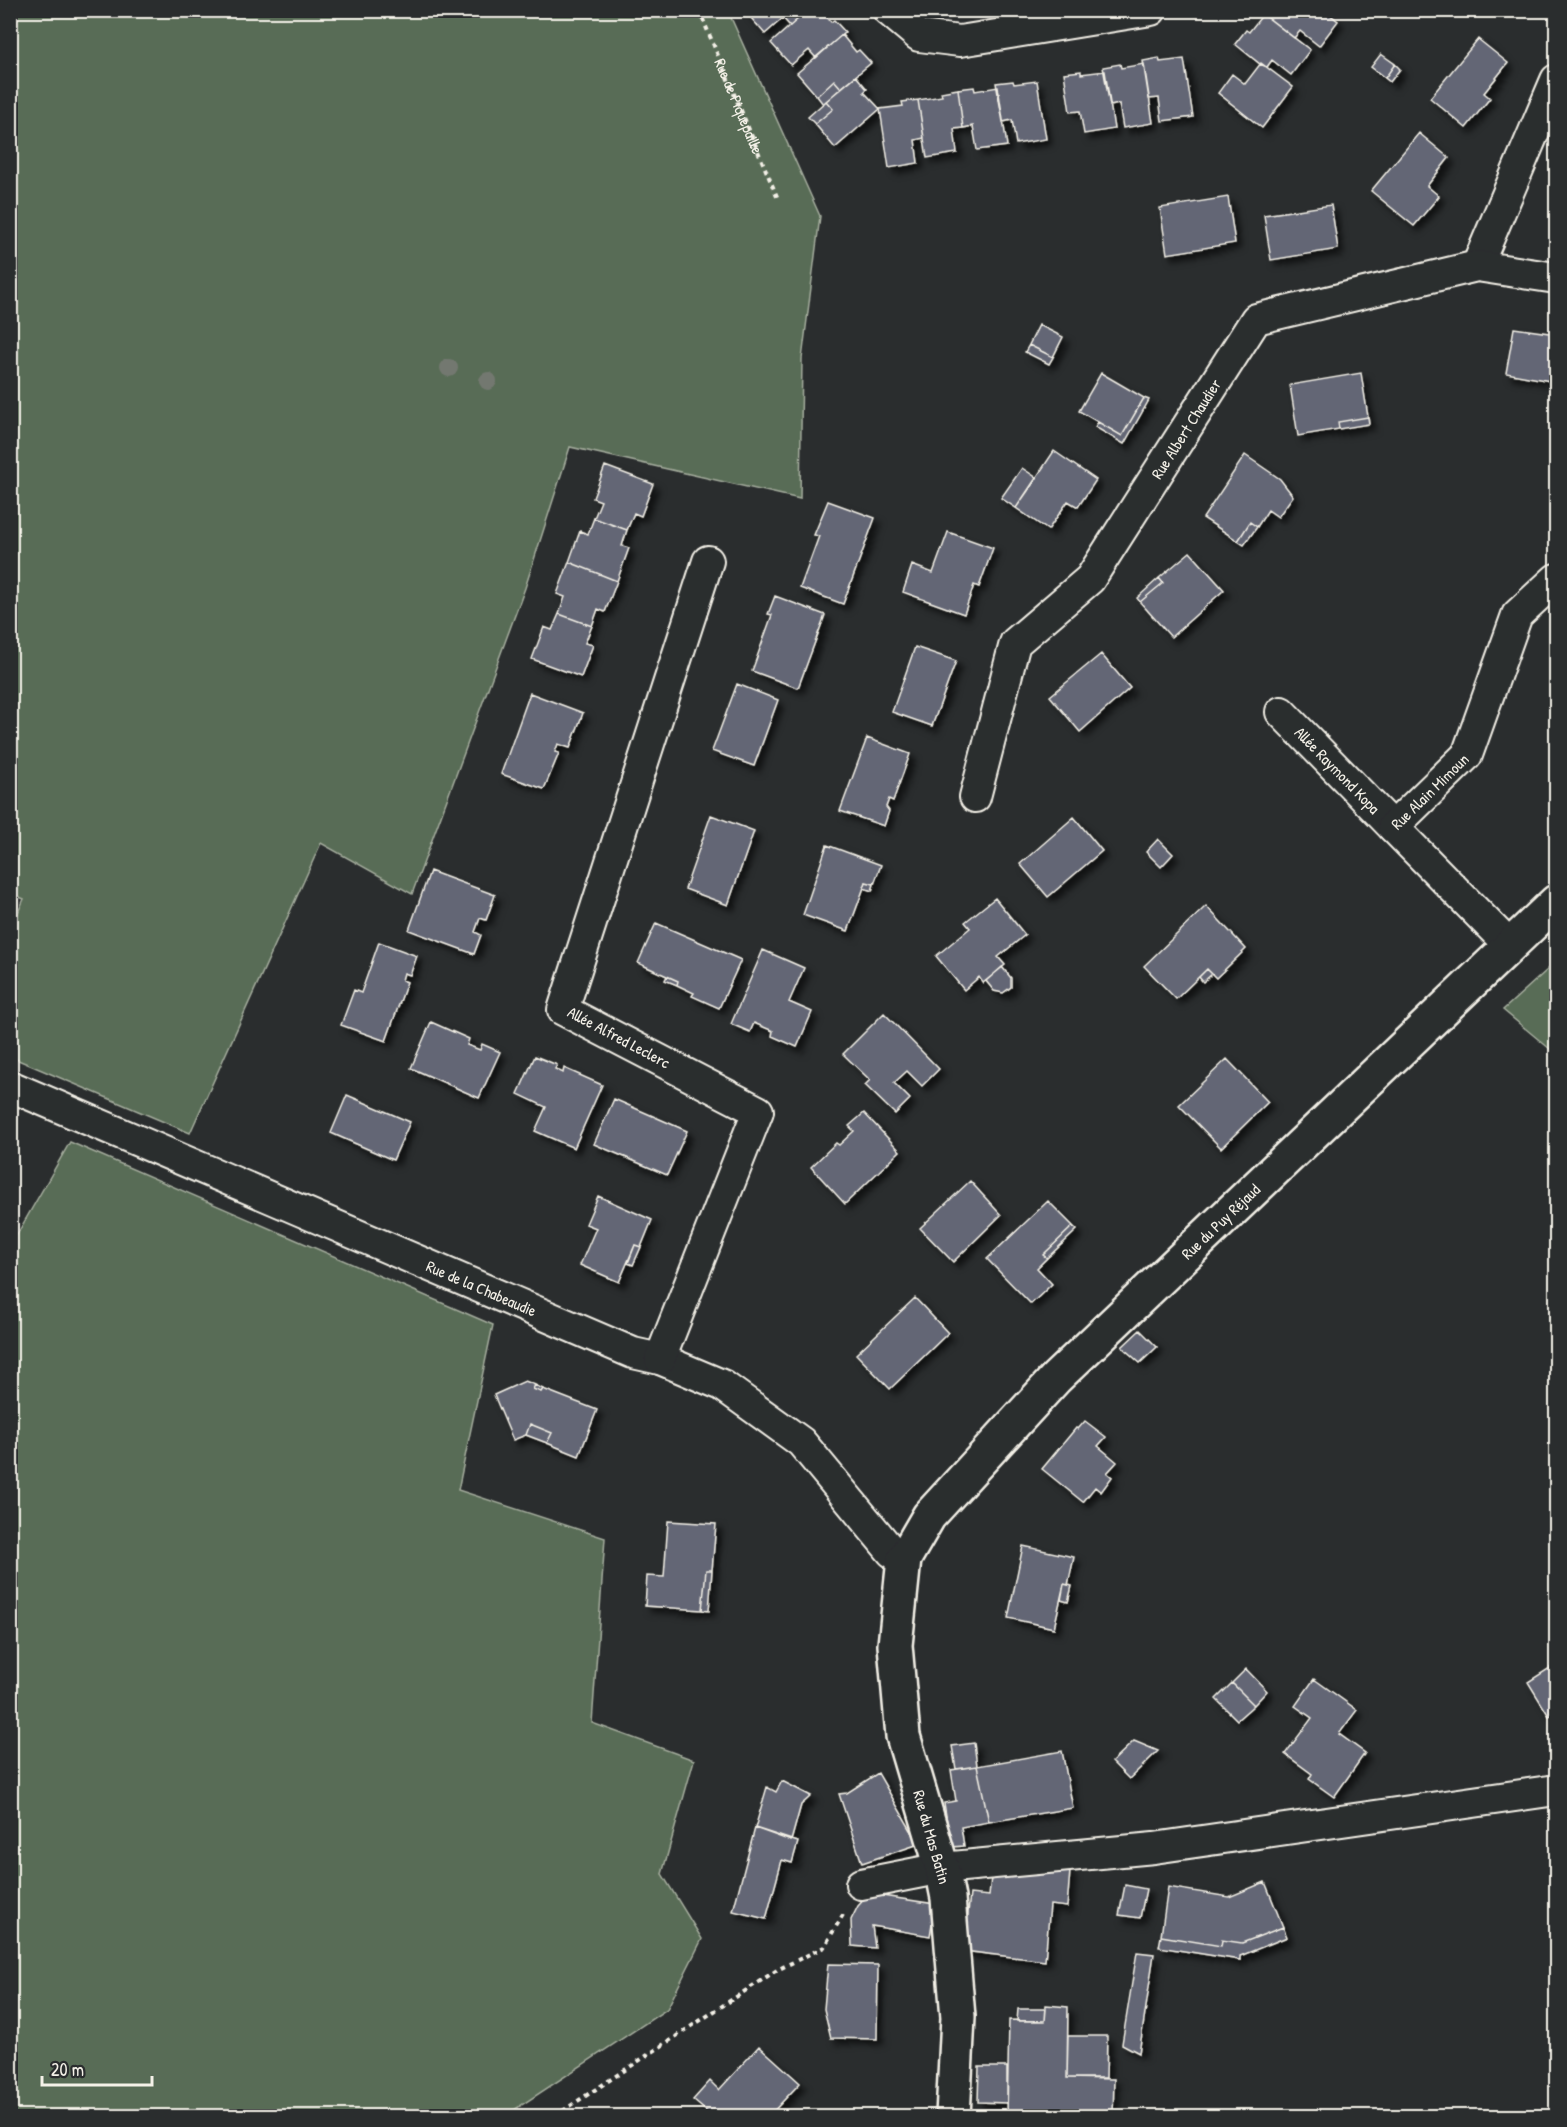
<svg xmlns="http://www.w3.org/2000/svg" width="1567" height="2127" viewBox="0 0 1567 2127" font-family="'Patrick Hand',sans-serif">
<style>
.green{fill:#596c56;stroke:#a6ae9f;stroke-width:1.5}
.building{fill:#636674;stroke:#f4f1e8;stroke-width:1.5;filter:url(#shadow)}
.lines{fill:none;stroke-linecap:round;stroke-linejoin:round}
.minor-casing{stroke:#f4f1e8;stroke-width:34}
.tertiary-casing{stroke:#f4f1e8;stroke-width:38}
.path{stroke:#f4f1e8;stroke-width:4;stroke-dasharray:4.5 4.5;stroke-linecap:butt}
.minor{stroke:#2a2d2e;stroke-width:30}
.tertiary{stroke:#2a2d2e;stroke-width:33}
.tree{fill:#737870}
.labels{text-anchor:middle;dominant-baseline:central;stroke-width:4.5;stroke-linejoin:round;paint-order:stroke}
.street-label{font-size:16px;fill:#f4f1e8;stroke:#2a2d2e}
</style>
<defs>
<filter id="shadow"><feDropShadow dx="5.5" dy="5.5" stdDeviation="3" flood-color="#0009"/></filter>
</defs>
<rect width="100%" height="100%" fill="#2a2d2e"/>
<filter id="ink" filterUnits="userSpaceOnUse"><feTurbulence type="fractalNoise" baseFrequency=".0167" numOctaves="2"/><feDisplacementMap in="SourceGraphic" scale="12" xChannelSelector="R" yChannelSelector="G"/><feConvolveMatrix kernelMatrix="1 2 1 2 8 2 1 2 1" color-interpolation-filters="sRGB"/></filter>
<g filter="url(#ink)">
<path class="green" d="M11 10 728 11 820 216 802 359 800 499 570 447 525 588 412 894 321 843 190 1133 11 1057V928L24 899 10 893Z
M1556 962V1054L1503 1010Z
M70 1142 493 1325 458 1490 605 1538 592 1723 694 1760 662 1874 702 1939 667 2009 505 2116H11V1245Z"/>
<path class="building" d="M808 10H821L831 22 834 20 845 32 816 58 809 50 791 65 771 43Z
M808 10 790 26 783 18 765 34 745 11Z
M1266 10H1324L1338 21 1319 46 1300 31 1294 38 1263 14Z
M1263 14 1310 50 1291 75 1272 60 1267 67 1260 64 1235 44 1246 30 1249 32Z
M842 35 856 52 859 50 871 63 841 88 834 80 817 96 797 73Z
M1478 39 1508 63 1484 93 1490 98 1466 128 1430 98Z
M1381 54 1395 64 1385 78 1371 67Z
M1159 58 1160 62 1184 59 1193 117 1162 121 1159 98 1149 99 1143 61Z
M1261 63 1293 87 1262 128 1218 93 1232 74 1245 84Z
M1120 64 1121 68 1144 64 1153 123 1123 128 1119 104 1110 106 1103 67Z
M1395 64 1400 69 1390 82 1385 78Z
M1081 71V74L1105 71 1114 129 1084 134 1080 111 1070 112 1064 73Z
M856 76 867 89 864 92 880 109 835 148 815 124 833 109 826 101Z
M834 80 841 88 823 104 817 96Z
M1013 81 1014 84 1037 81 1046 139 1016 144 1012 120 1003 122 996 83Z
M974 87 975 91 998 87 1007 146 977 150 973 126 963 128 958 89Z
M958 89 963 128 954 129 957 153 927 158 918 100 942 96 941 92Z
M918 100 924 138 915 140 918 163 889 168 880 109 903 106 902 102Z
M826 101 833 109 815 124 808 117Z
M1419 133 1449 158 1427 186 1439 196 1414 226 1371 191Z
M1228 197 1235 243 1167 254 1160 208Z
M1331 205 1338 249 1271 260 1264 215Z
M1039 325 1063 337 1053 357 1029 345Z
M1514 328 1556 334V382L1506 373Z
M1029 345 1053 357 1049 364 1025 352Z
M1101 373 1144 398 1122 436 1079 411Z
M1361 373 1368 417 1338 422 1339 429 1298 436 1290 385Z
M1144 398 1149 400 1124 444 1095 427 1098 422 1122 436Z
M1368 417 1369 424 1339 429 1338 422Z
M1054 451 1096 480 1078 507 1068 501 1048 530 1016 508Z
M1245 455 1280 479 1293 496 1278 517 1268 510 1257 527 1250 522 1238 541 1203 518Z
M605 466 653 484 641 516 634 513 627 530 594 518 601 501 593 498Z
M1022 468 1037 478 1016 508 1001 498Z
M828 501 875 518 843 604 800 588 819 536 814 535Z
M594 518 627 530 622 546 629 548 617 581 569 562 580 531 588 534Z
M1250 522 1257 527 1244 545 1238 541Z
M948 532 993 548 979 587 974 585 964 614 903 592 912 565 933 573Z
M1190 552 1224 590 1171 637 1140 602 1163 583 1159 578Z
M569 562 617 581 605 612 598 609 592 626 559 614 565 597 557 594Z
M1159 578 1163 583 1140 602 1137 598Z
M775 596 825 615 798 688 752 671 772 615 768 614Z
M559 614 592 626 585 643 593 645 581 677 532 659 544 627 552 630Z
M915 647 956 661 932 726 892 712Z
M1101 654 1130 688 1080 732 1050 696Z
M737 684 778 700 754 766 712 751Z
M530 693 583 713 570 748 558 744 555 752 559 753 544 789 501 774Z
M867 738 910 754 893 801 889 799 886 807 889 811 884 826 840 811Z
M711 815 754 831 728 905 685 889Z
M1074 817 1102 851 1048 897 1020 864Z
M1158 839 1173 854 1161 867 1146 852Z
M827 845 881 865 874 884 866 882 848 931 803 915Z
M430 871 495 895 486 920 480 918 475 932 481 935 474 954 409 930Z
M866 882 874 884 872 891 864 888Z
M995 898 1025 935 998 957 1005 965 983 983 979 977 964 990 936 956 970 928 965 922Z
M1206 906 1246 949 1216 978 1207 969 1176 999 1144 966Z
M656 923 741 960 719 1008 692 996 694 993 677 985 678 981 638 963Z
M379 942 417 956 410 975 404 973 402 980 407 982 386 1041 341 1025 354 990 361 993Z
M763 950 804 968 789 1002 812 1012 797 1047 772 1036 773 1031 754 1023 750 1032 731 1024Z
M1002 967 1011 978V987L1003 993 994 991 986 981Z
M1207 969 1212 974 1203 982 1199 977Z
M667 976 678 981 677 985 665 980Z
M884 1013 939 1069 922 1086 907 1071 894 1083 910 1099 895 1114 865 1085 870 1080 843 1054Z
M431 1022 469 1039 467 1045 480 1050 482 1044 500 1052 479 1098 411 1068Z
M535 1056 557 1065 555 1069 563 1073 564 1068 602 1085 574 1148 535 1131 546 1107 518 1094Z
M1227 1059 1268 1102 1221 1148 1179 1105Z
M347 1095 410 1122 393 1160 331 1133Z
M614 1099 687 1131 667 1175 594 1144Z
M864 1113 900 1151 845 1204 811 1167 836 1143 839 1145 854 1131 849 1126Z
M970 1181 1001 1215 953 1262 920 1228Z
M598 1196 652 1220 641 1247 635 1245 619 1282 580 1265 596 1228 586 1224Z
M1048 1201 1073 1226 1043 1255 1047 1258 1037 1268 1052 1284 1031 1304 987 1259Z
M1073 1226 1077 1230 1047 1258 1043 1255Z
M635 1245 641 1247 633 1265 628 1263Z
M915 1298 948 1333 890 1389 856 1354Z
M1140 1330 1157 1347 1140 1363 1122 1347Z
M525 1381 535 1385 533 1389 541 1392 543 1389 597 1410 579 1456 547 1443 552 1433 530 1424 526 1435 513 1440 494 1395Z
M535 1385 543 1389 541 1392 533 1389Z
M1085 1421 1106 1437 1098 1446 1117 1462 1107 1473 1112 1477 1101 1492 1095 1487 1083 1502 1042 1469 1076 1428 1078 1429Z
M530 1424 552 1433 547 1443 526 1435Z
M668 1521 716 1524 712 1570H706L702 1610 645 1606 647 1576 664 1577Z
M1023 1546 1074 1557 1068 1585 1064 1584 1054 1628 1008 1618Z
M706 1570H712L709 1611 702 1610Z
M1064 1584 1072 1586 1068 1602 1061 1600Z
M1556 1664V1712L1549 1716 1528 1682Z
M1246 1669 1267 1691 1254 1705 1232 1683Z
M1314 1679 1357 1710 1339 1734 1365 1753 1334 1797 1309 1779 1312 1774 1285 1754 1312 1718 1295 1706Z
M1232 1683 1254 1705 1237 1720 1216 1699Z
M1134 1741 1158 1751 1129 1779 1112 1762Z
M974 1743 977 1766 956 1769 952 1746Z
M1062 1751 1073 1808 989 1822 977 1766Z
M977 1766 989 1822 961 1827 964 1846 951 1847 944 1803 956 1801 951 1770Z
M878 1773 919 1844 862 1863 839 1794 847 1793Z
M782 1781 811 1796 801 1805 791 1841 755 1828 767 1787 776 1792Z
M755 1828 798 1842 792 1863 782 1860 766 1919 733 1911Z
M1062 1865 1070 1871 1067 1907 1050 1905 1045 1961 964 1951 970 1894 989 1896 992 1868Z
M1265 1882 1283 1927 1242 1943 1222 1940 1221 1946 1161 1936 1168 1887 1229 1897Z
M1125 1885 1146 1889 1140 1918 1119 1915Z
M869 1894 935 1904 930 1936 872 1926 875 1948 852 1946 851 1920 858 1906Z
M1283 1927 1287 1937 1240 1956V1960L1159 1947 1161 1936 1221 1946 1222 1940 1242 1943Z
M1137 1952 1154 1954 1139 2053 1122 2044Z
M828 1964 878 1965 877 2039 831 2038 824 2009Z
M1046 2005 1068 2007 1067 2078 1114 2079 1113 2116H1007L1009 2020 1045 2021Z
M1018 2009H1046L1045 2021H1017Z
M1068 2036H1107L1106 2078H1067Z
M759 2046 800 2083 769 2116H712L693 2100 710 2081 719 2090Z
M979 2067H1007V2103L978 2102Z"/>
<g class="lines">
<g class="minor-casing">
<g id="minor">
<path d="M888 10 919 36 960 41 1151 10"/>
<path d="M1477 266 1556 80"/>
<path id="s2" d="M1281 712 1393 827"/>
<path id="s3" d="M975 797 1015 643 1090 579 1256 319 1477 266 1556 278"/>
<path id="s4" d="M1510 946 1393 827 1467 755 1517 615 1556 579"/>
<path id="s5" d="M10 1086 633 1353 660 1359 722 1385 801 1442 892 1552 904 1559"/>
<path d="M660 1359 758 1111 563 1010 708 561"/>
<path d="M861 1884 942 1868 1154 1848 1556 1790"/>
</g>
</g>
<g class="tertiary-casing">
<g id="tertiary">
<path id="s6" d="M953 2116 958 2017 948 1898 942 1868 903 1736 895 1645 904 1559 929 1516 1056 1378 1556 902"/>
</g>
</g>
<g class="path">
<path id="s1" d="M699 10 778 199"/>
<path d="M555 2116 777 1970 824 1947 844 1913"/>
</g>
<use href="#minor" class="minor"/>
<use href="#tertiary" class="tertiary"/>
</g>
<g class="tree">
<circle cx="449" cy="368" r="9"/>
<circle cx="488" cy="381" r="9"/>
</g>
</g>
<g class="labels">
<g class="street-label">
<text stroke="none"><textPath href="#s1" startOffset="104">Rue de Piquepaille</textPath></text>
<text stroke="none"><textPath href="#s3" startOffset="436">Rue Albert Chaudier</textPath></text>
<text stroke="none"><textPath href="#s2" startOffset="81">Allée Raymond Kopa</textPath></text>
<text stroke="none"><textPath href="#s4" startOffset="218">Rue Alain Mimoun</textPath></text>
<text transform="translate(619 1037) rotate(28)">Allée Alfred Leclerc</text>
<text stroke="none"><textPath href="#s6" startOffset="1029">Rue du Puy Réjaud</textPath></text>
<text stroke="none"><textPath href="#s5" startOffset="513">Rue de la Chabeaudie</textPath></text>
<text transform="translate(932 1837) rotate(74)">Rue du Mas Batin</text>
</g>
</g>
<rect width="1567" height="2127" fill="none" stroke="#2a2d2e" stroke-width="36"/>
<rect x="18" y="18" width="1531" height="2091" fill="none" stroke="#f4f1e8" stroke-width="2" filter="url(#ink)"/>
<path d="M42 2076v9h110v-9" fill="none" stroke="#f4f1e8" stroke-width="3"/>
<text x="51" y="2076" font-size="18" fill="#f4f1e8" stroke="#2a2d2e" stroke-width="4.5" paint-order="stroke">20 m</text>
</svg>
